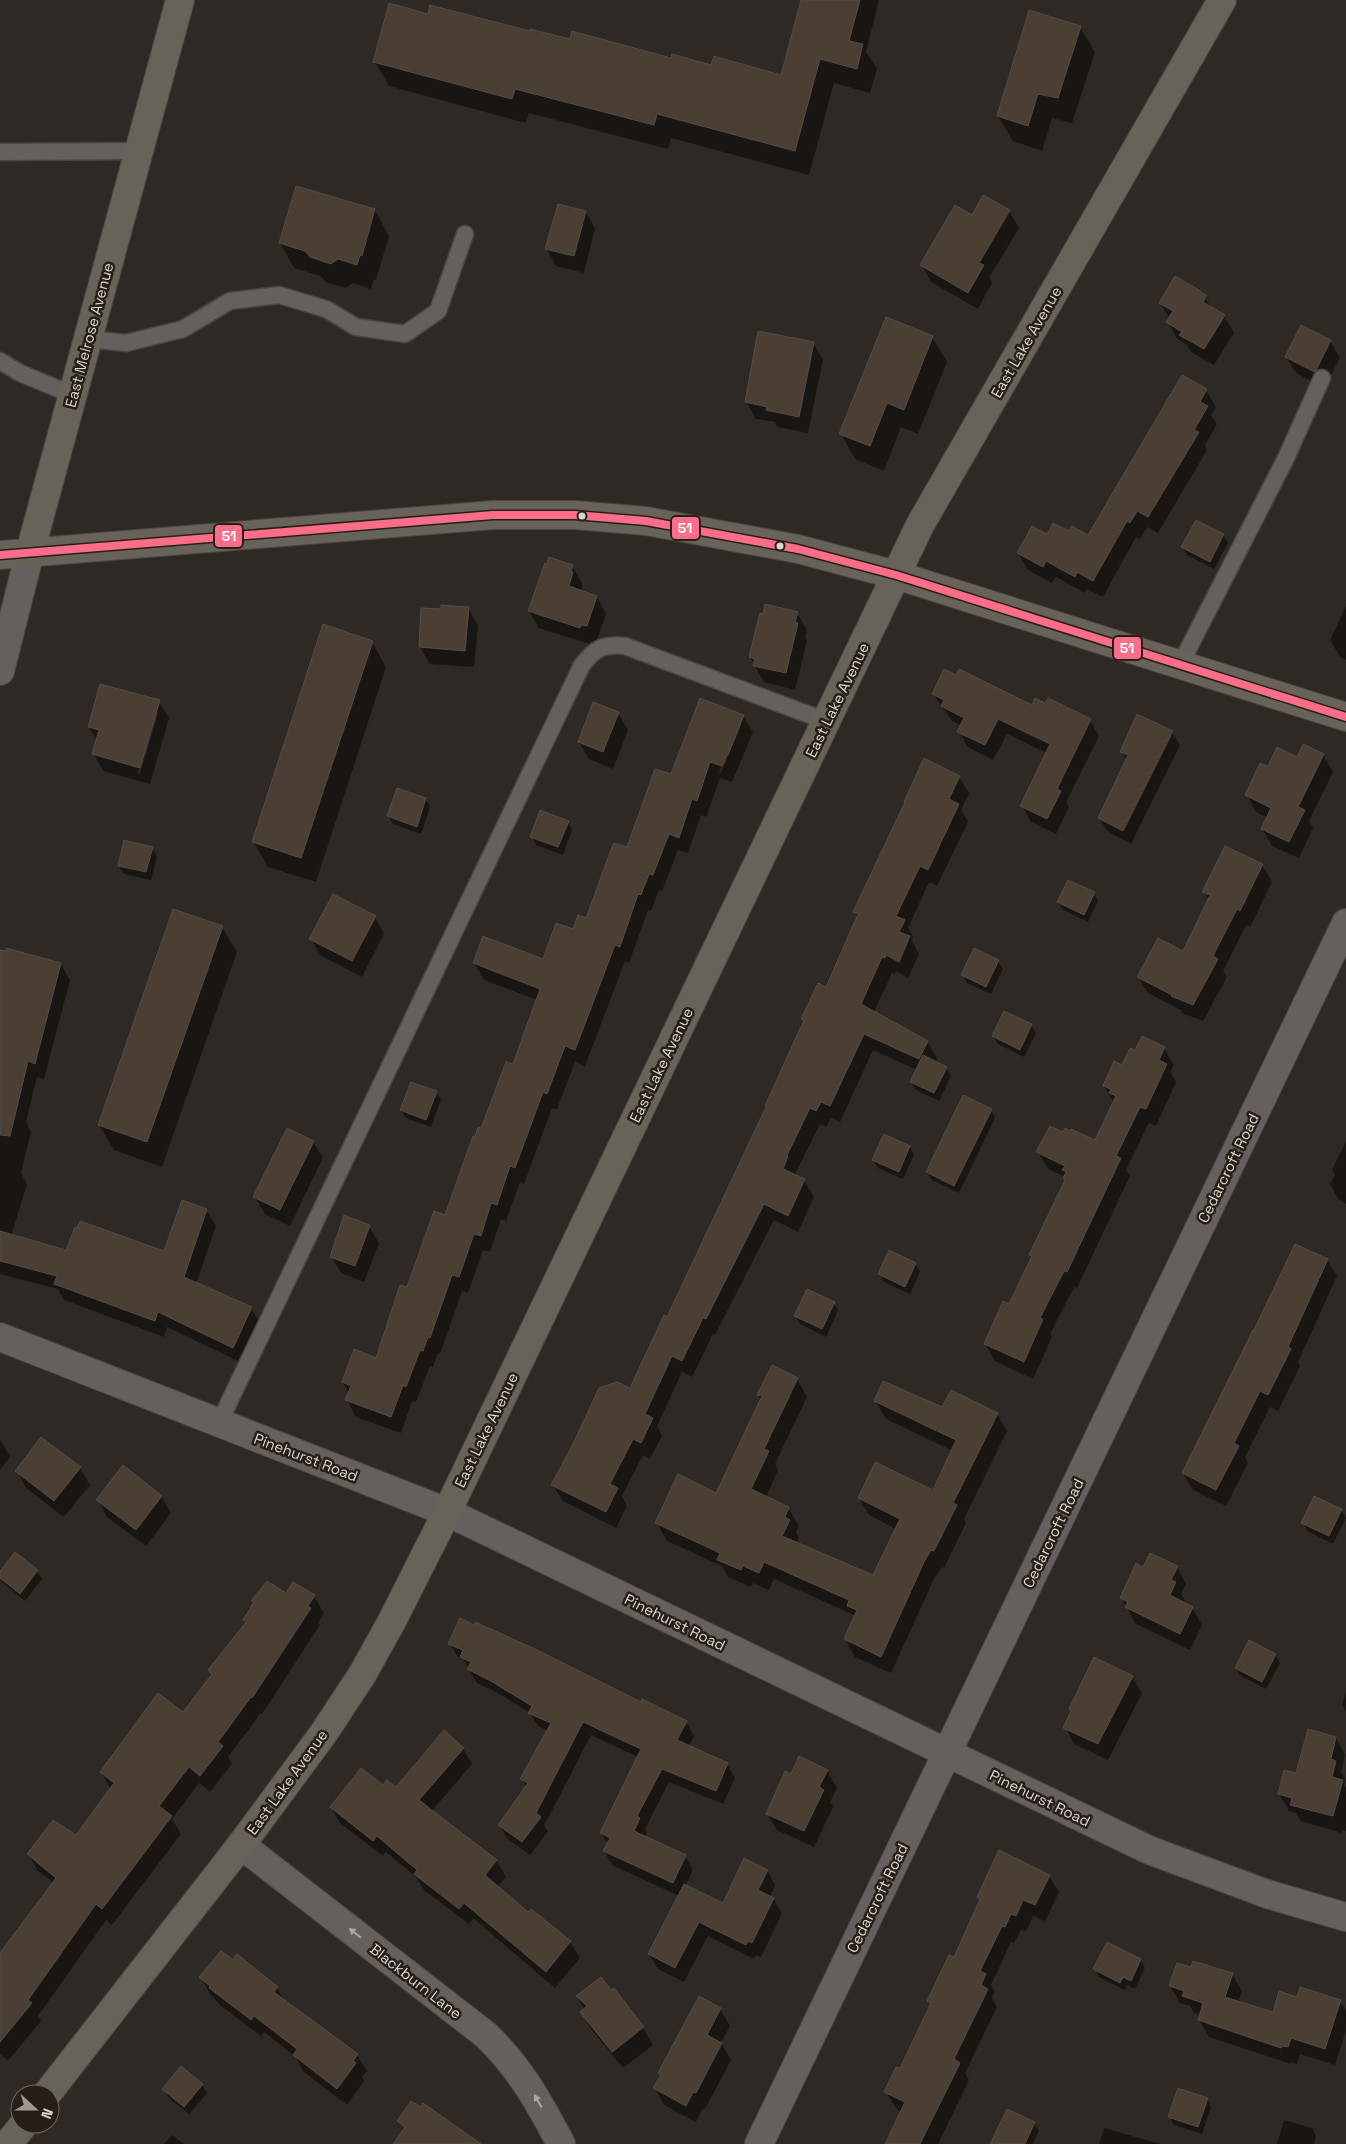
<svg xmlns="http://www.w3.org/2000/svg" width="1346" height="2144" viewBox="0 0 1346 2144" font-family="'Space Grotesk',sans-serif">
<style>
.shadow{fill:#0007;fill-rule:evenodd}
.building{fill:#4b3f34;stroke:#514d49}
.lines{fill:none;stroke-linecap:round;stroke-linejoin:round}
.lane-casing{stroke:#494541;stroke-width:19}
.street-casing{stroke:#494541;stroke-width:30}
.secondary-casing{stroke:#494541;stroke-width:30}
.lane{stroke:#65605d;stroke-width:16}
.street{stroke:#65605d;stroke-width:28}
.secondary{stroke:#67635b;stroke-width:28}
.bus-1-casing{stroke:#271f17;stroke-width:11}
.bus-1{stroke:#fb6d88;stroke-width:8}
.oneway{fill:#aca7a3}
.bus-dot{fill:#dcd6d1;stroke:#271f17;stroke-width:2}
.labels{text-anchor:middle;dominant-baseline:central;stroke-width:5;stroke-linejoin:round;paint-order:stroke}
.street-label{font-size:15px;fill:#dcd6d1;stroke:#271f17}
.line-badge{stroke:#271f17;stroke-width:2}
.badge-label{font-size:14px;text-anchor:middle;font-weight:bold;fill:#fff}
</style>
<rect width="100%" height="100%" fill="#2e2924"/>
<path class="shadow" d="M802 0H879L866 52 877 69 870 93 834 83 809 175 671 138 668 149 529 113 526 123 389 86 375 62 429 15 712 66 782 76Z
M1080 27 1095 52 1072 123 1052 118 1042 151 1013 141 998 116Z
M296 188 375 210 389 236 376 280 374 279 371 289 353 283 346 288 325 282 321 276 294 268 280 243Z
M558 205 586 212 595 229 584 273 556 266 547 249Z
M1009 211 1019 228 989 278 992 283 978 309 931 282 922 265 972 217Z
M1200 292 1213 309 1224 316 1234 333 1214 365 1191 352 1186 344 1177 339 1168 322 1170 319 1160 303Z
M932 337 947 362 918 434 901 427 884 471 855 459 841 434Z
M1330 341 1340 358 1324 388 1296 373 1286 357Z
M813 343 823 360 808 433 777 427 775 422 756 419 746 402Z
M1206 390 1216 407 1211 415 1217 424 1205 445 1207 450 1158 533 1147 527 1140 539 1136 537 1103 597 1087 589 1085 593 1056 577 1052 583 1028 570 1018 553 1047 536 1070 533 1089 537Z
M1223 535 1228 543 1214 569 1187 555 1182 547Z
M572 566 582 583V592L597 597 606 614 596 643 590 641V644L539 628 529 611Z
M1346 606V660L1340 657 1330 640Z
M468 608 478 625 474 667 430 664 420 647 442 611Z
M797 613 807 630 805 638 807 641 795 690 764 682 750 657Z
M372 642 386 667 316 882 268 867 253 841Z
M933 694 1032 707 1090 720 1099 736 1066 802 1069 807 1056 834 1031 822 1022 806 1047 753 1007 734 993 760 968 747 959 732 962 726 952 721Z
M159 702 169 718 150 784 103 771 94 754 97 741 89 727ZM155 713H158L140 774 138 773Z
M594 703 618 713 628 730 613 769 589 759 579 742Z
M743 716 753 732 732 782 720 778 706 817 701 815 688 853 678 850 662 891 659 890 651 911 648 910 629 963 625 961 585 1066 575 1062 557 1109 552 1108 524 1184 520 1182 506 1221 501 1219 490 1252 483 1250 468 1293 462 1291 440 1354 438 1353 433 1367 430 1366 416 1402 412 1401 401 1433 356 1417 347 1400 349 1394 343 1382 377 1360 408 1289 446 1217 476 1138 514 1066 537 1000 484 980 474 963 544 960 587 919 672 776ZM738 725H741L721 773 719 772Z
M1172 732 1180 745 1131 844 1107 831 1099 818 1127 761 1122 752Z
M1323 755 1333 772 1309 821 1313 828 1299 858 1272 846 1262 829 1268 818 1256 812 1247 795 1268 768 1297 758Z
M959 777 969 793 961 810 968 822 937 886 929 882 908 928 913 937 912 941 919 954 908 978 896 971 895 974 892 973 874 1012 927 1041 937 1058 936 1062 946 1068 951 1076 939 1101 916 1090 911 1082 917 1070 873 1050 840 1122 831 1118 826 1127 820 1124 796 1172V1176L804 1180 814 1197 798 1232 774 1220 715 1335 713 1334 692 1377 682 1372 657 1426 662 1436 650 1459 643 1455 622 1496 627 1506 616 1528 563 1501 553 1485 631 1389 668 1319 767 1108 805 1023 802 1019 827 989 858 918 855 912Z
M398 789 426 799 430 807 421 834 393 824 388 816Z
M568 822 572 830 563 855 536 845 532 837Z
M152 848 157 856 151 880 124 874 119 866Z
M1262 865 1272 882 1250 927 1246 925 1223 971 1227 977 1203 1021 1182 1013 1181 1010 1148 993 1138 977 1184 953 1209 900 1204 892Z
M1094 893 1098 901 1088 922 1063 910 1058 902Z
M375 917 384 934 362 977 321 956 311 939Z
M222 927 237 952 162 1167 114 1150 99 1125Z
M0 951 61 964 70 980 44 1079 37 1077 26 1122 31 1132 21 1173 27 1184 11 1236 67 1251 165 1253 206 1210 216 1226 196 1284 251 1308 261 1325 242 1363 167 1327 164 1337 64 1300 58 1289 0 1274Z
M998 961 1003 969 991 994 967 983 963 975Z
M1031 1025 1036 1033 1024 1057 998 1044 993 1036Z
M1164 1048 1174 1065 1170 1072 1176 1082 1156 1126 1149 1123 1126 1170 1130 1176 1077 1288 1074 1287 1050 1334 1052 1337 1033 1379 995 1361 985 1344 1010 1306 1032 1258 1031 1255 1066 1181 1065 1177 1048 1169 1038 1152 1064 1134 1095 1142 1114 1102 1104 1086 1136 1051Z
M436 1092 441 1100 431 1127 406 1118 401 1110Z
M991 1110 995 1118 959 1193 932 1180 927 1172Z
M1346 1141V1204L1339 1200 1330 1184 1335 1175 1332 1170Z
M313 1142 323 1158 290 1226 265 1214 255 1197Z
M910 1147 914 1155 903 1179 878 1168 873 1160Z
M369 1226 379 1243 364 1282 341 1273 331 1256Z
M1327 1260 1337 1276 1298 1362 1300 1366 1278 1411 1270 1407 1245 1457 1248 1463 1226 1506 1193 1490 1183 1473Z
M915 1264 920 1272 910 1294 884 1282 879 1274Z
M834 1303 838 1311 826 1337 800 1324 795 1316Z
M797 1379 807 1397 775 1464 778 1470 766 1497 788 1508 799 1526 796 1532 799 1538 797 1543 874 1576 896 1529 869 1515 859 1498 934 1491 953 1451 886 1419 875 1401 997 1414 1007 1431 964 1519 966 1523 944 1568 942 1567 934 1579 891 1673 855 1657 845 1639 855 1617 854 1615 774 1579 769 1590 753 1583 751 1587 728 1577 722 1566 667 1541 657 1523 717 1494 761 1400 758 1395Z
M0 1439 10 1457 0 1470Z
M80 1468 90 1485 64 1517 26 1488 17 1471Z
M161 1496 171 1513 146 1546 107 1517 98 1500Z
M1341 1510 1346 1518 1333 1544 1307 1531 1303 1523Z
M1177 1567 1186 1584 1181 1594 1185 1600 1183 1603 1192 1608 1202 1625 1190 1650 1136 1624 1121 1598 1144 1569Z
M37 1571 42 1579 25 1601 3 1583 0 1579V1573Z
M287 1595 314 1596 324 1613 318 1623 320 1625 262 1714 261 1713 228 1757 232 1764 210 1792 199 1783 172 1819 181 1834 112 1925 106 1920 38 2016 41 2021 8 2061 0 2054V1954L54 1883 38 1871 28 1854 76 1837 111 1789 101 1772 183 1714 213 1676 209 1670 246 1624 244 1620 254 1604 253 1601Z
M450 1644 641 1704 686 1722 694 1736 688 1747 727 1764 735 1778 723 1804 669 1782 645 1829 647 1832 645 1838 685 1856 693 1870 685 1886 723 1905 767 1870 775 1885 770 1897 773 1898 782 1913 761 1957 756 1955 754 1959 708 1936 684 1982 658 1969 649 1954 679 1896 612 1865 604 1851 608 1844 601 1833 638 1757 591 1735 544 1826 548 1831 530 1855 507 1838 500 1825 527 1788 522 1779 548 1731 538 1726 530 1713 498 1693 477 1683 463 1659 458 1657Z
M1275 1655 1280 1663 1266 1689 1241 1676 1236 1668Z
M1132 1677 1142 1693 1108 1760 1074 1744 1065 1727Z
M1346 1691V1712L1342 1705Z
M1336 1738 1345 1755 1341 1772 1345 1779 1344 1785 1346 1788V1831L1343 1830 1342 1833 1301 1821 1296 1813 1289 1811 1279 1794Z
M463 1748 472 1764 432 1811 496 1860 506 1877 497 1887 528 1914 531 1911 570 1942 580 1958 555 1988 473 1918 469 1924 424 1890 416 1877 386 1852 383 1856 340 1823 331 1807 383 1787 396 1789Z
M827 1771 837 1788 830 1802 833 1807 814 1847 777 1830 767 1814 791 1775Z
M1049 1876 1059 1892 1045 1921 1033 1916 1026 1932 1021 1930 1014 1943 1011 1942 991 1985 995 1992 992 1998 997 2007 965 2073 969 2080 938 2144H886L902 2112 896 2108 886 2092 900 2070 931 2006 928 2001 954 1959 981 1902 978 1897Z
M1107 1944 1141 1960 1145 1968 1135 1989 1127 1985 1125 1990 1099 1977 1095 1969Z
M237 1956 277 1988 285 2002 357 2055 367 2071 362 2077 364 2081 347 2105 304 2072 295 2056 264 2032 261 2036 220 2005 210 1994 201 1977 233 1961Z
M1192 1968 1232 1974 1242 1991 1238 2002 1273 2013 1298 1999 1340 2001 1346 2011V2031L1335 2065 1300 2054 1297 2064 1291 2062V2064L1209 2037 1199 2020 1201 2015 1194 2013 1190 2006 1180 2003 1170 1986Z
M614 1990 643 2028 653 2045 623 2068 591 2029 581 2012 585 2010 577 1997 611 1992Z
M700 1998 720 2009 730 2026 721 2043 731 2060 705 2109 703 2108 696 2122 664 2105 655 2088 661 2076 659 2073Z
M202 2085 207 2093 189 2114 168 2097 164 2089Z
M1207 2099 1211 2107 1202 2134 1174 2125 1170 2117Z
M1284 2120 1312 2128 1316 2136 1314 2144H1277Z
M1034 2123 1039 2131 1033 2144H997Z
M1104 2128 1161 2144H1099Z
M172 2135 184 2144H164Z"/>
<path class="building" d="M801 0H860L849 41 863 44 857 69 820 59 795 151 657 114 654 125 515 89 512 99 373 62 389 3 428 14 430 5 530 31V29L570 39 572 31 671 58 672 54 711 65 714 56 781 75Z
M1029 10 1081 26 1058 98 1038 94 1028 126 997 116Z
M296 186 375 209 362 256 360 255 357 265 338 259 331 264 310 257 305 251 279 243Z
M983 195 1010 210 979 263 984 265 968 293 920 265 955 205 972 215Z
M558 204 586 211 574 256 545 249Z
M1175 276 1201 291 1200 292 1206 295 1203 302 1225 315 1204 349 1179 335 1182 332 1166 322 1173 311 1159 303Z
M886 317 933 336 904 410 887 403 870 446 839 434Z
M1301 325 1331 340 1315 372 1285 357Z
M758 331 814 342 799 417 766 410 767 407 745 402Z
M1182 375 1207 389 1200 402 1208 406 1194 430 1199 432 1148 517 1137 511 1130 523 1127 521 1093 581 1077 572 1075 577 1046 561 1043 567 1017 553 1032 526 1047 534 1053 523 1069 531 1072 526 1088 535Z
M1196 520 1224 534 1210 562 1181 547Z
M549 557 573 565 571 572H573L569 586 597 596 587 626 581 625 580 628 528 611 545 563 547 564Z
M765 604 798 612 795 622 798 623 786 673 753 666 755 659 749 657 760 613 763 614Z
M441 605 469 607 465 651 419 647 421 608 441 609Z
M323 624 373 641 301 858 252 842Z
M944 669 956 675 959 669 1032 705 1035 698 1045 703 1048 698 1091 719 1057 789 1061 791 1047 819 1020 806 1050 744 998 719 985 745 957 732 964 718 941 706 944 700 932 694Z
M100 684 160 700 140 768 92 754 99 730 88 727Z
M700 698 744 715 728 755 727 754 722 766 710 762 697 801 692 799 679 838 669 834 653 875 649 874 641 895 638 894 620 947 615 945 575 1050 565 1046 547 1094 543 1092 515 1168 510 1166 497 1205 491 1203 481 1236 474 1234 459 1277 452 1275 430 1338 428 1337 423 1351 420 1350 406 1387 403 1385 391 1417 345 1400 351 1386 342 1382 354 1349 376 1358 400 1285 407 1287 434 1211 445 1215 473 1136 475 1137 478 1127 481 1128 506 1062 513 1064 540 989 473 963 483 936 543 959 556 923 573 929 578 915 586 918 612 847 614 843 627 847 655 769 671 774Z
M593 702 619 712 603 752 578 742Z
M1137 714 1173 731 1123 831 1098 818 1128 755 1120 752Z
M1303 744 1324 754 1298 807 1305 810 1289 842 1261 829 1271 808 1245 795 1260 763 1268 766 1277 747 1297 757Z
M924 758 960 776 949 799 959 804 928 870 920 866 896 916 905 920 899 932 910 936 899 962 886 955 885 958 882 957 861 1004 928 1041 919 1059 864 1034 830 1106 821 1102 816 1111 810 1108 787 1155 788 1156 783 1169 805 1179 788 1216 764 1204 706 1319 703 1318 682 1361 672 1356 645 1414 653 1418 641 1443 633 1439 610 1484 618 1488 606 1512 551 1485 573 1444 599 1388 617 1382 630 1388 664 1315 667 1317 766 1107 765 1106 804 1020 801 1019 818 983 826 987 858 914 853 912 905 802H904Z
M397 788 426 798 417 827 387 816Z
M540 810 569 821 558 847 530 837Z
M124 840 153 847 146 872 118 866Z
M1225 846 1263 864 1240 911 1237 909 1213 956 1218 959 1193 1005 1171 996 1172 995 1137 977 1158 938 1183 951 1210 895 1202 892Z
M1068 880 1095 892 1084 915 1057 902Z
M333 894 376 916 352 961 309 939Z
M173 909 223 926 147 1142 98 1125Z
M6 948 61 963 35 1064 28 1061 10 1136 0 1135V950L6 951Z
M974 948 999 960 986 987 961 975Z
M1004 1011 1032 1024 1020 1050 992 1036Z
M1142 1036 1165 1047 1159 1060 1167 1064 1146 1109 1140 1107 1116 1156 1121 1158 1067 1272 1064 1271 1040 1318 1043 1319 1024 1362 984 1344 1003 1301 1009 1304 1032 1256 1029 1255 1065 1180 1063 1178 1066 1172 1062 1170 1065 1166 1036 1152 1050 1126 1063 1132 1065 1128 1070 1131 1071 1129 1095 1140 1116 1096 1109 1093 1111 1089 1103 1086 1114 1061 1122 1065 1130 1048 1135 1050Z
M923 1055 947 1067 934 1093 910 1082Z
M411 1082 437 1091 426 1120 400 1110Z
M963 1095 992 1109 954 1186 926 1172Z
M287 1128 314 1141 280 1210 253 1197Z
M884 1134 910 1146 899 1172 872 1160Z
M182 1200 207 1209 184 1277 252 1307 233 1348 158 1312 155 1321 54 1284 57 1276 0 1261V1231L66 1250 75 1227 77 1228 80 1221 164 1251Z
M344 1215 370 1225 355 1266 330 1257Z
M1295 1244 1328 1259 1288 1347 1291 1349 1268 1395 1260 1391 1234 1443 1239 1446 1216 1490 1182 1473 1253 1330H1254Z
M889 1250 916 1263 905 1287 878 1274Z
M807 1289 835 1302 822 1329 794 1316Z
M772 1365 798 1378 764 1449 769 1451 751 1489 789 1507 785 1517 790 1520 782 1536 873 1575 900 1519 858 1498 875 1462 933 1490 956 1440 874 1401 883 1381 942 1407 951 1390 998 1413 953 1503 957 1505 934 1551 931 1550 924 1562 881 1657 844 1639 857 1610 847 1606 849 1600 764 1562 759 1573 743 1566 741 1570 717 1560 720 1553 655 1523 678 1474 716 1493 762 1396 757 1395Z
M41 1437 81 1467 54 1501 15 1471Z
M123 1465 162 1496 136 1530 96 1500Z
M1314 1496 1342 1509 1329 1536 1301 1523Z
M15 1552 38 1570 20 1594 0 1578V1571Z
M1150 1553 1178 1566 1171 1580 1176 1582 1170 1595 1193 1607 1180 1634 1125 1607 1128 1602 1120 1598 1136 1563 1143 1567Z
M267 1581 286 1593 293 1582 315 1595 308 1606 311 1608 252 1698 251 1697 218 1742 223 1746 200 1776 189 1767 159 1806 172 1816 102 1909 96 1904 28 2000 32 2003 0 2042V1953L56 1878 27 1854 53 1820 76 1835 114 1783 100 1772 158 1693 183 1712 212 1674 208 1670 246 1622 243 1620 254 1602 251 1601Z
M460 1618 474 1625 475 1622 535 1649 641 1702 642 1699 687 1721 677 1740 728 1763 716 1791 662 1769 637 1816 640 1818 634 1831 686 1855 673 1883 603 1851 610 1838 600 1833 641 1749 583 1722 536 1813 541 1817 522 1842 498 1825 528 1783 520 1779 551 1723 528 1713 532 1706 489 1680 467 1669 471 1662 460 1657 463 1650 448 1644Z
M1249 1640 1276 1654 1262 1682 1235 1668Z
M1094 1657 1133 1676 1098 1744 1063 1728 1071 1711 1069 1709Z
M1308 1729 1336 1737 1331 1759 1336 1761 1332 1777 1343 1780 1333 1816 1290 1805 1292 1798 1278 1794 1284 1770 1296 1773Z
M444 1730 464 1748 419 1800 497 1860 485 1875 528 1912 531 1909 571 1941 546 1972 464 1903 459 1909 414 1874 417 1870 377 1836 373 1841 330 1807 361 1768 383 1785 387 1780 396 1787Z
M799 1756 828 1770 819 1787 824 1790 804 1831 766 1814 785 1771 791 1774Z
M999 1850 1050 1875 1035 1905 1023 1900 1016 1916 1011 1914 1005 1927 1002 1926 980 1971 986 1974 981 1985 988 1989 954 2059 960 2063 920 2144H885L905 2102 884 2092 896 2067 900 2068 931 2003 927 2001 949 1955 954 1957 980 1899 977 1897Z
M744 1858 768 1870 758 1890 774 1898 752 1943 748 1941 746 1945 699 1922 675 1968 648 1954 684 1884 723 1903Z
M1107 1942 1141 1959 1131 1981 1123 1977 1120 1983 1093 1969Z
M221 1951 233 1960 237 1954 278 1987 274 1992 358 2054 353 2061 356 2063 337 2089 293 2055 297 2049 254 2016 251 2020 209 1988 210 1986 199 1977Z
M1193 1961 1233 1973 1225 1997 1273 2012 1279 1991 1297 1997 1300 1987 1341 2000 1325 2049 1291 2038 1288 2047 1282 2046 1281 2048 1198 2020 1203 2003 1182 1996 1184 1991 1169 1986 1177 1963 1191 1967Z
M601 1977 611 1990 614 1988 644 2027 612 2052 580 2012 587 2006 576 1996Z
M699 1996 721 2008 707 2035 722 2043 696 2093 693 2092 686 2106 653 2088 661 2075 658 2073Z
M181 2066 203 2084 184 2107 162 2089Z
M1178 2088 1208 2098 1198 2127 1168 2117Z
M411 2101 421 2107 423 2103 481 2144H393L405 2127 397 2121Z
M1007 2109 1035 2122 1025 2144H990Z"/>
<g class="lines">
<g class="lane-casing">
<path id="lane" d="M0 152 139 151
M88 339 126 343 183 329 230 301 279 295 326 309 356 327 405 334 438 311 465 234
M0 361 20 373 73 395
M1180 665 1286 458 1322 378
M219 1423 582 665C596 648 602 644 625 646L826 721"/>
</g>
<g class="street-casing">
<path id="street" d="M0 671 30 552
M0 1337 447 1512 1149 1850 1267 1894 1346 1917
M241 1845 486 2035C520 2068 539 2102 561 2144
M759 2144 1346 923"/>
</g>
<g class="secondary-casing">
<path id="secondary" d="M30 552 180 0
M0 555 493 515H575L646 521 798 549 896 575 1346 717
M47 2094 241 1845 323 1734 362 1675 392 1621 447 1512 920 525 1222 0
M8 2144 24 2124"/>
</g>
<use href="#lane" class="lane"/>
<use href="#street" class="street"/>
<use href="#secondary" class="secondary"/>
<g class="bus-1-casing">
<path id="bus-1" d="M0 555 493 515H575L646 521 798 549 896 575 1346 717"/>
</g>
<use href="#bus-1" class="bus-1"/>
</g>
<defs><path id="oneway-solid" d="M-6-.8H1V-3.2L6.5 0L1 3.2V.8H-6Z" transform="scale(1.25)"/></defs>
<g class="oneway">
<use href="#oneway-solid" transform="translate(355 1933) rotate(-142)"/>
<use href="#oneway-solid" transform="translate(538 2101) rotate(-120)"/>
</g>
<g class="bus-dot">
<circle cx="582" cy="516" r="4.5"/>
<circle cx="780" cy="546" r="4.5"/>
</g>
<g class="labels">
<g class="street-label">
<text transform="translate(89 335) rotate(-75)">East Melrose Avenue</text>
<text transform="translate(1026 342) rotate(-60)">East Lake Avenue</text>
<text transform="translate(837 700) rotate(-64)">East Lake Avenue</text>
<text transform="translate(661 1065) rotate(-64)">East Lake Avenue</text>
<text transform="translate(1228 1168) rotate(-64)">Cedarcroft Road</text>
<text transform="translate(486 1430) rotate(-64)">East Lake Avenue</text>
<text transform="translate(306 1457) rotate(21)">Pinehurst Road</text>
<text transform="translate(1053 1533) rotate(-64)">Cedarcroft Road</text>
<text transform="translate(675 1622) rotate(26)">Pinehurst Road</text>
<text transform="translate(287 1782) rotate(-54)">East Lake Avenue</text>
<text transform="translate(1040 1798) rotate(26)">Pinehurst Road</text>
<text transform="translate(877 1898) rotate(-64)">Cedarcroft Road</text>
<text transform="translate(416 1981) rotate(38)">Blackburn Lane</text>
</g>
</g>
<g class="line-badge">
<rect x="671" y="516" width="29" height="24" rx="5" fill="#fb6d88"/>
<rect x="214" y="524" width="29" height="24" rx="5" fill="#fb6d88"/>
<rect x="1113" y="636" width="29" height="24" rx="5" fill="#fb6d88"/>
</g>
<g class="badge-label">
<text x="685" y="533">51</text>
<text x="229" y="541">51</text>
<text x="1127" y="653">51</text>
</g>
<g transform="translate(35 2109) rotate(111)"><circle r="24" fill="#271f17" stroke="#6f6861"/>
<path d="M0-4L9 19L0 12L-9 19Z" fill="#9f9994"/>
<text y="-8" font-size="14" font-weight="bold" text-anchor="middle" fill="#dcd6d1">N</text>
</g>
</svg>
